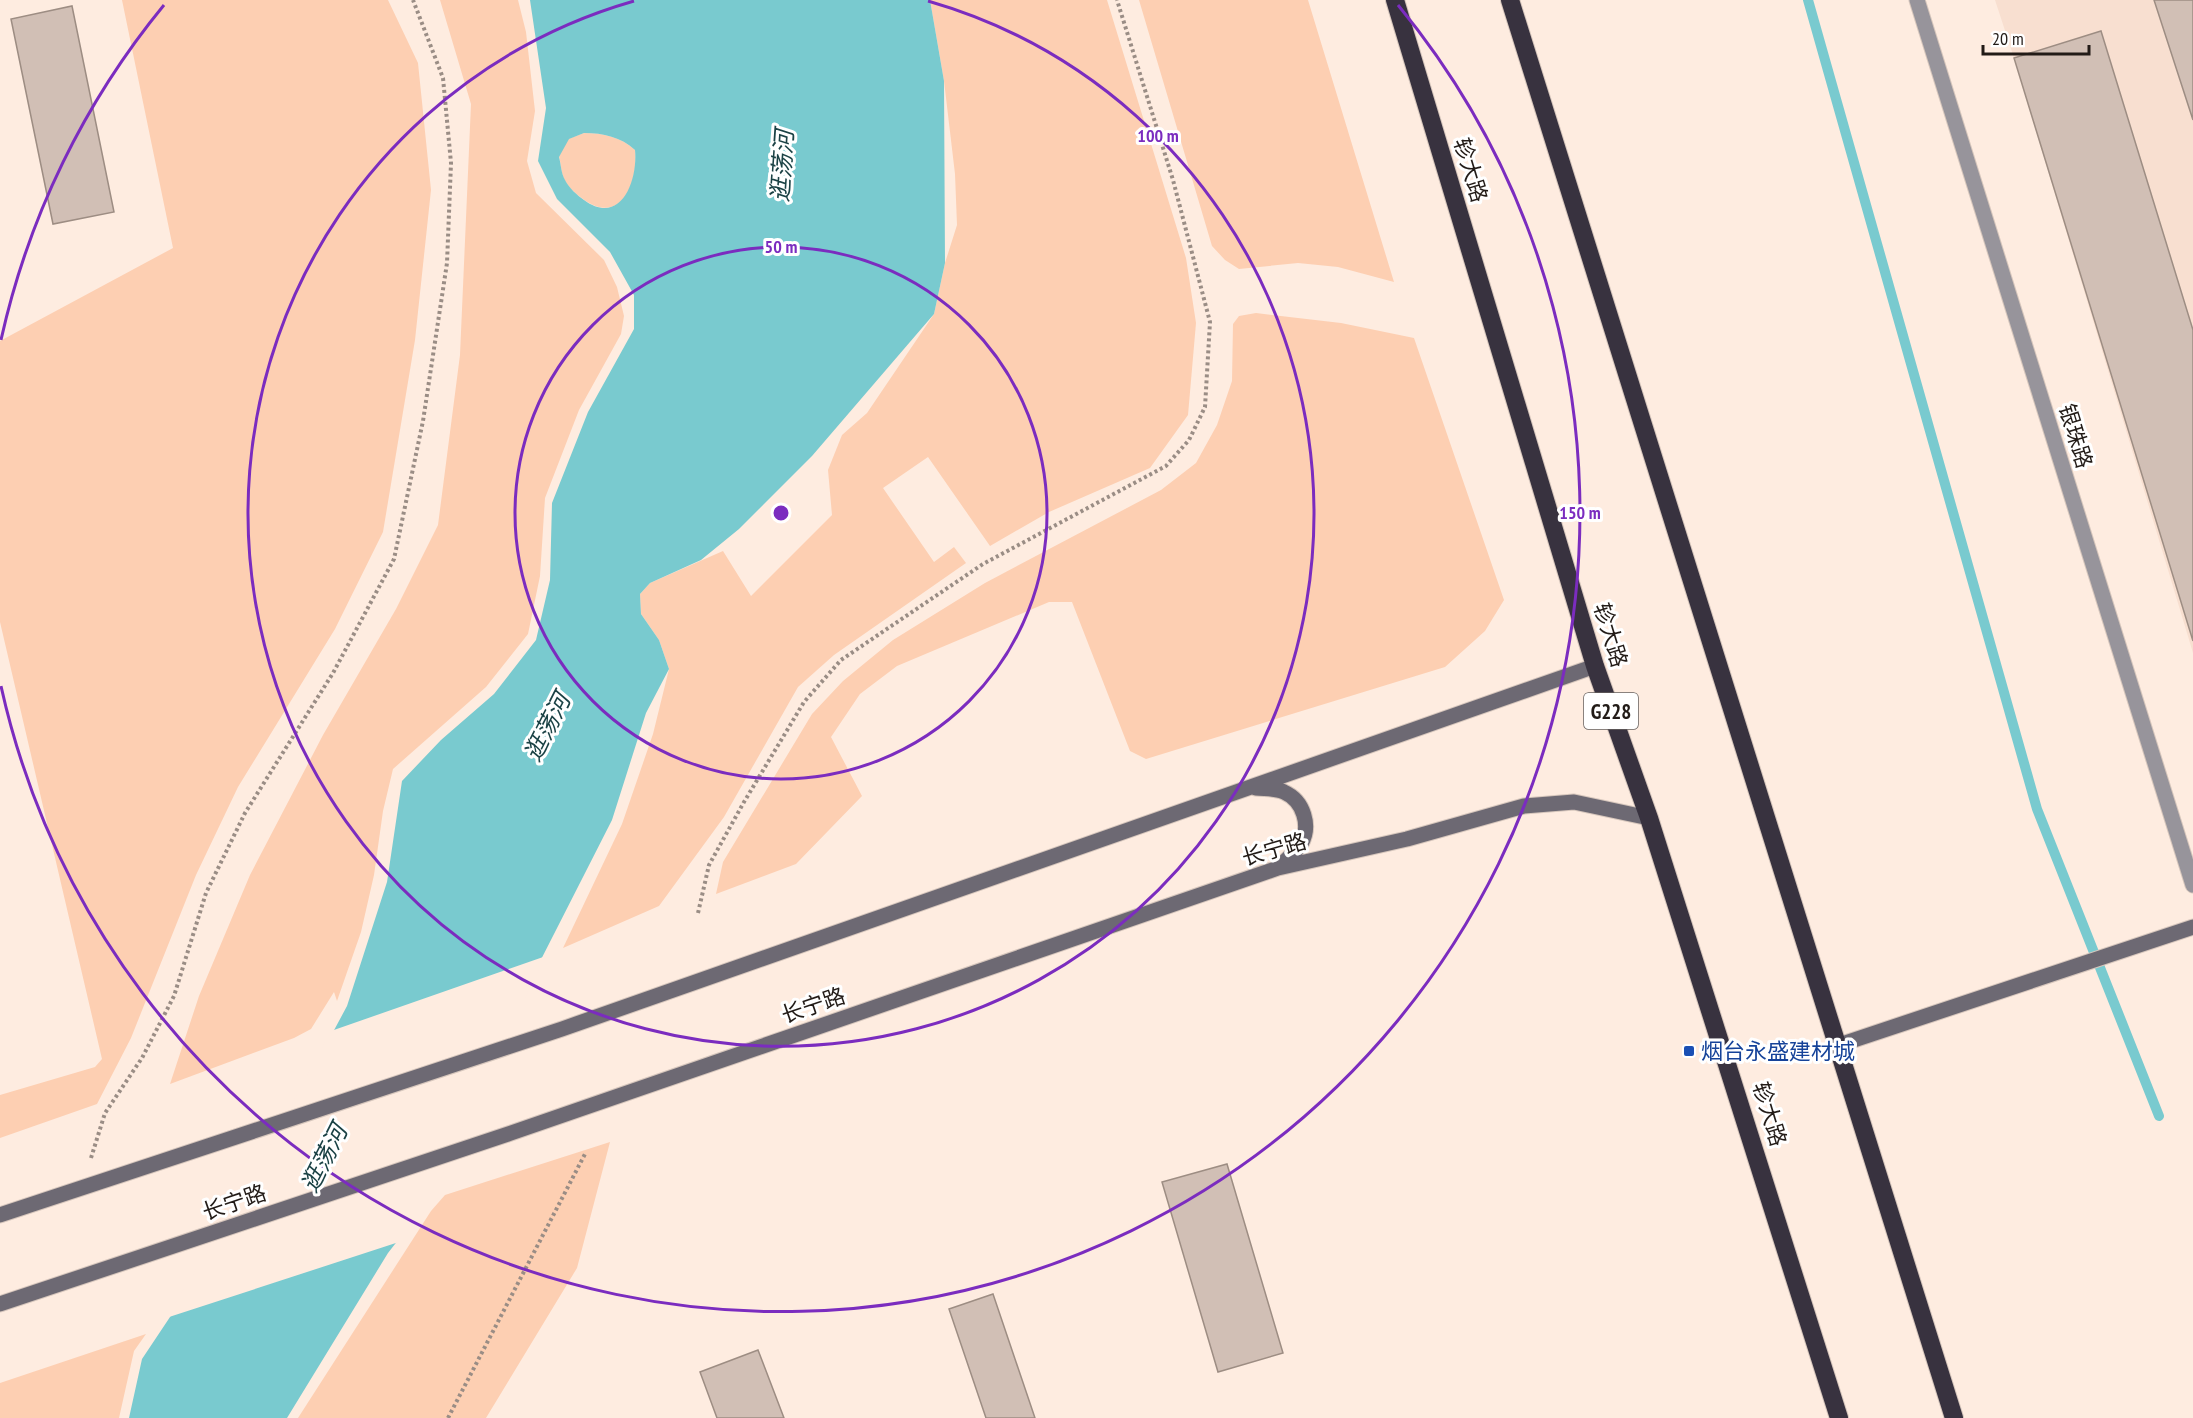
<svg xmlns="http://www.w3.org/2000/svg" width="2193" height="1418" viewBox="0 0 2193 1418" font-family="'PT Sans Narrow','Noto Sans SC',sans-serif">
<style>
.built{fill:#f8dfd0}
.green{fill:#fdcfb2}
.water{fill:#79cacf;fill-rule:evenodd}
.pier{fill:#feece0}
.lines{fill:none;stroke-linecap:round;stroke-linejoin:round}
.stream{stroke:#79cacf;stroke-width:10}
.building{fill:#d1bfb5;stroke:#9d8d83;stroke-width:1.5}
.street-casing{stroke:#d6c6bc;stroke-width:17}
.secondary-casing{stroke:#d6c6bc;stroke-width:17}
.highway-casing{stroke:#d6c6bc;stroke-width:20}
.path{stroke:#9a8d85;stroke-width:4;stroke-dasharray:3 3;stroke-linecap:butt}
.street{stroke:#97949b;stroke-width:15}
.secondary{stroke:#6d6973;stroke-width:15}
.highway{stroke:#38323f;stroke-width:18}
.ring{fill:none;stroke:#7b2cbf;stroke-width:3}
.transit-dot{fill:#1a4fb4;stroke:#fff;stroke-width:2}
.labels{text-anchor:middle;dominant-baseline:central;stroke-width:6;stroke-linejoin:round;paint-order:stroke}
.shield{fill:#fff;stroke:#645f5d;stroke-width:1.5}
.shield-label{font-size:21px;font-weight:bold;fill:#221b17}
.street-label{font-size:22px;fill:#221b17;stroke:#fff}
.transit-label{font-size:22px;fill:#164399;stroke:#fff;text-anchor:start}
.water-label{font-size:24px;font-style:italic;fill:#1b4245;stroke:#fff}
.centre{fill:#7b2cbf;stroke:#fff;stroke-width:3}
.ring-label{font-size:18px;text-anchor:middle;font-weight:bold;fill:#7b2cbf;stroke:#fff;stroke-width:6;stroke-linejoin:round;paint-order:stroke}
</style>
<rect width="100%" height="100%" fill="#feece0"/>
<path class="built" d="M1995 0H2193V653L2014 58Z"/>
<path class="green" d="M122 0H388L418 63 431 190 415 340 383 532 335 629 238 787 196 875 131 1038 97 1104 0 1138V1095L95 1067 102 1059 0 622V341L173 248Z
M440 0H518L526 32 535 111 527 161 536 193 604 260 617 287 624 316 621 334 579 410 545 498 540 576 528 634 486 687 393 769 383 811 374 875 361 932 337 1001 334 992 311 1029 294 1038 170 1084 199 996 250 875 323 735 396 609 438 525 460 355 471 104Z
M930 0H1107L1186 258 1196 323 1188 415 1150 468 1049 512 990 546 928 457 883 488 934 562 954 547 966 563 834 655 798 687 724 817 659 906 563 948 622 824 653 734 669 669 659 640 641 614 640 594 650 583 723 551 751 596 832 515 828 470 842 435 867 413 934 314 945 263 957 225 955 174 944 81Z
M1139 0H1308L1394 282 1338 267 1298 263 1239 269 1225 260 1212 246Z
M584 133C603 133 621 137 635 150 639 182 621 227 583 199 576 194 568 187 564 179 561 172 561 164 559 156L568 139Z
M1256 313 1341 323 1414 338 1504 600 1485 631 1445 667 1146 759 1130 751 1072 602H1049L897 666 860 694 831 737 862 796 796 864 716 894 723 862 812 714 843 681 893 640 985 583 1161 490 1196 463 1217 425 1232 381 1233 324 1239 316Z
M610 1142 577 1268 486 1418H298L431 1211 445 1195Z
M146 1334 134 1351 119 1418H0V1383Z"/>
<path class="water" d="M530 0H930L944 81 945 263 934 314 812 456 739 529 701 560 650 583 640 594 641 614 659 640 669 669 646 713 612 820 468 1103 430 1199 388 1253 287 1418H129L142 1359 190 1287 251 1185 347 1006 387 882 402 781 441 740 494 694 536 640 550 580 552 503 588 412 634 329V295L610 252 557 199 538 161 546 108ZM584 133C603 133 621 137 635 150 638 180 621 227 584 200 577 195 569 188 565 180 561 173 561 164 559 157L569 139Z"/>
<path class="pier" d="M546 956 471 1104 433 1200 402 1241 166 1318 249 1184 331 1031Z"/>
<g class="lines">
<path class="stream" d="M1808 0 2037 809 2159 1116"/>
</g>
<path class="building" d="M2154 0H2193V120Z
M72 6 114 212 53 224 11 19Z
M2101 31 2193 330V641L2014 58Z
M1227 1164 1283 1353 1218 1372 1162 1182Z
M993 1294 1035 1418H986L949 1309Z
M758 1350 784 1418H717L700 1372Z"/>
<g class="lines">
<g class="street-casing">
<path id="street" d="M1917 0 2193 885"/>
</g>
<g class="secondary-casing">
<path id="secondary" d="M1256 788C1266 789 1276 788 1284 792 1304 801 1311 826 1301 844 1295 853 1285 861 1278 868
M1836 1046 2193 927
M0 1215 562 1029 1595 666
M0 1304 511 1133 1278 868 1407 839 1524 806 1574 802 1649 818"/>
</g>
<g class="highway-casing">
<path id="highway" d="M1395 0 1595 666 1649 818 1839 1418
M1510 0 1954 1418"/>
</g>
<path class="path" d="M698 913 709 865 744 802 804 702 841 660 983 564 1166 466 1189 440 1205 407 1210 322 1173 180 1117 0
M91 1158 105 1113 142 1058 174 996 206 893 245 813 333 673 394 559 423 421 447 263 451 163 443 78 413 0
M448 1418 585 1154"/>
<use href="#street" class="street"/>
<use href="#secondary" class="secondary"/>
<use href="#highway" class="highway"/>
</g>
<g class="ring">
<circle cx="781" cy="513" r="266"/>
<path d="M928 1A533 533 0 1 1 634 1"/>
<path d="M1 340A799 799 0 0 1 164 5M1398 5A799 799 0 1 1 1 686"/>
</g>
<rect class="transit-dot" x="1683" y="1045" width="12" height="12" rx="3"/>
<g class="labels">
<rect class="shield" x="1584" y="693" width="54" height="36" rx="4.5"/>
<g class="shield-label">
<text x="1611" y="711">G228</text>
</g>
<g class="street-label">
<text transform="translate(1471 170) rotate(73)">轸大路</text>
<text transform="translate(2076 436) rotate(73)">银珠路</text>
<text transform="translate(1611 635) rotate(73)">轸大路</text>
<text transform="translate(1274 849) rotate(-16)">长宁路</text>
<text transform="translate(813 1005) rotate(-19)">长宁路</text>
<text transform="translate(1770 1114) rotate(73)">轸大路</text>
<text transform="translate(234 1202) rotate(-19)">长宁路</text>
</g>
<g class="transit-label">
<text x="1701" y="1051">烟台永盛建材城</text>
</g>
<g class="water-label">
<text transform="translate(782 166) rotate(-86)">逛荡河</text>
<text transform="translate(547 727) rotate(-63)">逛荡河</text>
<text transform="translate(324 1158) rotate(-63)">逛荡河</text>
</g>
</g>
<circle cx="781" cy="513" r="9" class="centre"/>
<g class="ring-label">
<text x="1158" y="142">100 m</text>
<text x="781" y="253">50 m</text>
<text x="1580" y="519">150 m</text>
</g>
<path d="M1983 45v9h106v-9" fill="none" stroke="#221b17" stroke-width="3"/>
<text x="1992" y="45" font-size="18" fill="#221b17" stroke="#ffffff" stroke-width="4.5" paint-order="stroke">20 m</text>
</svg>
